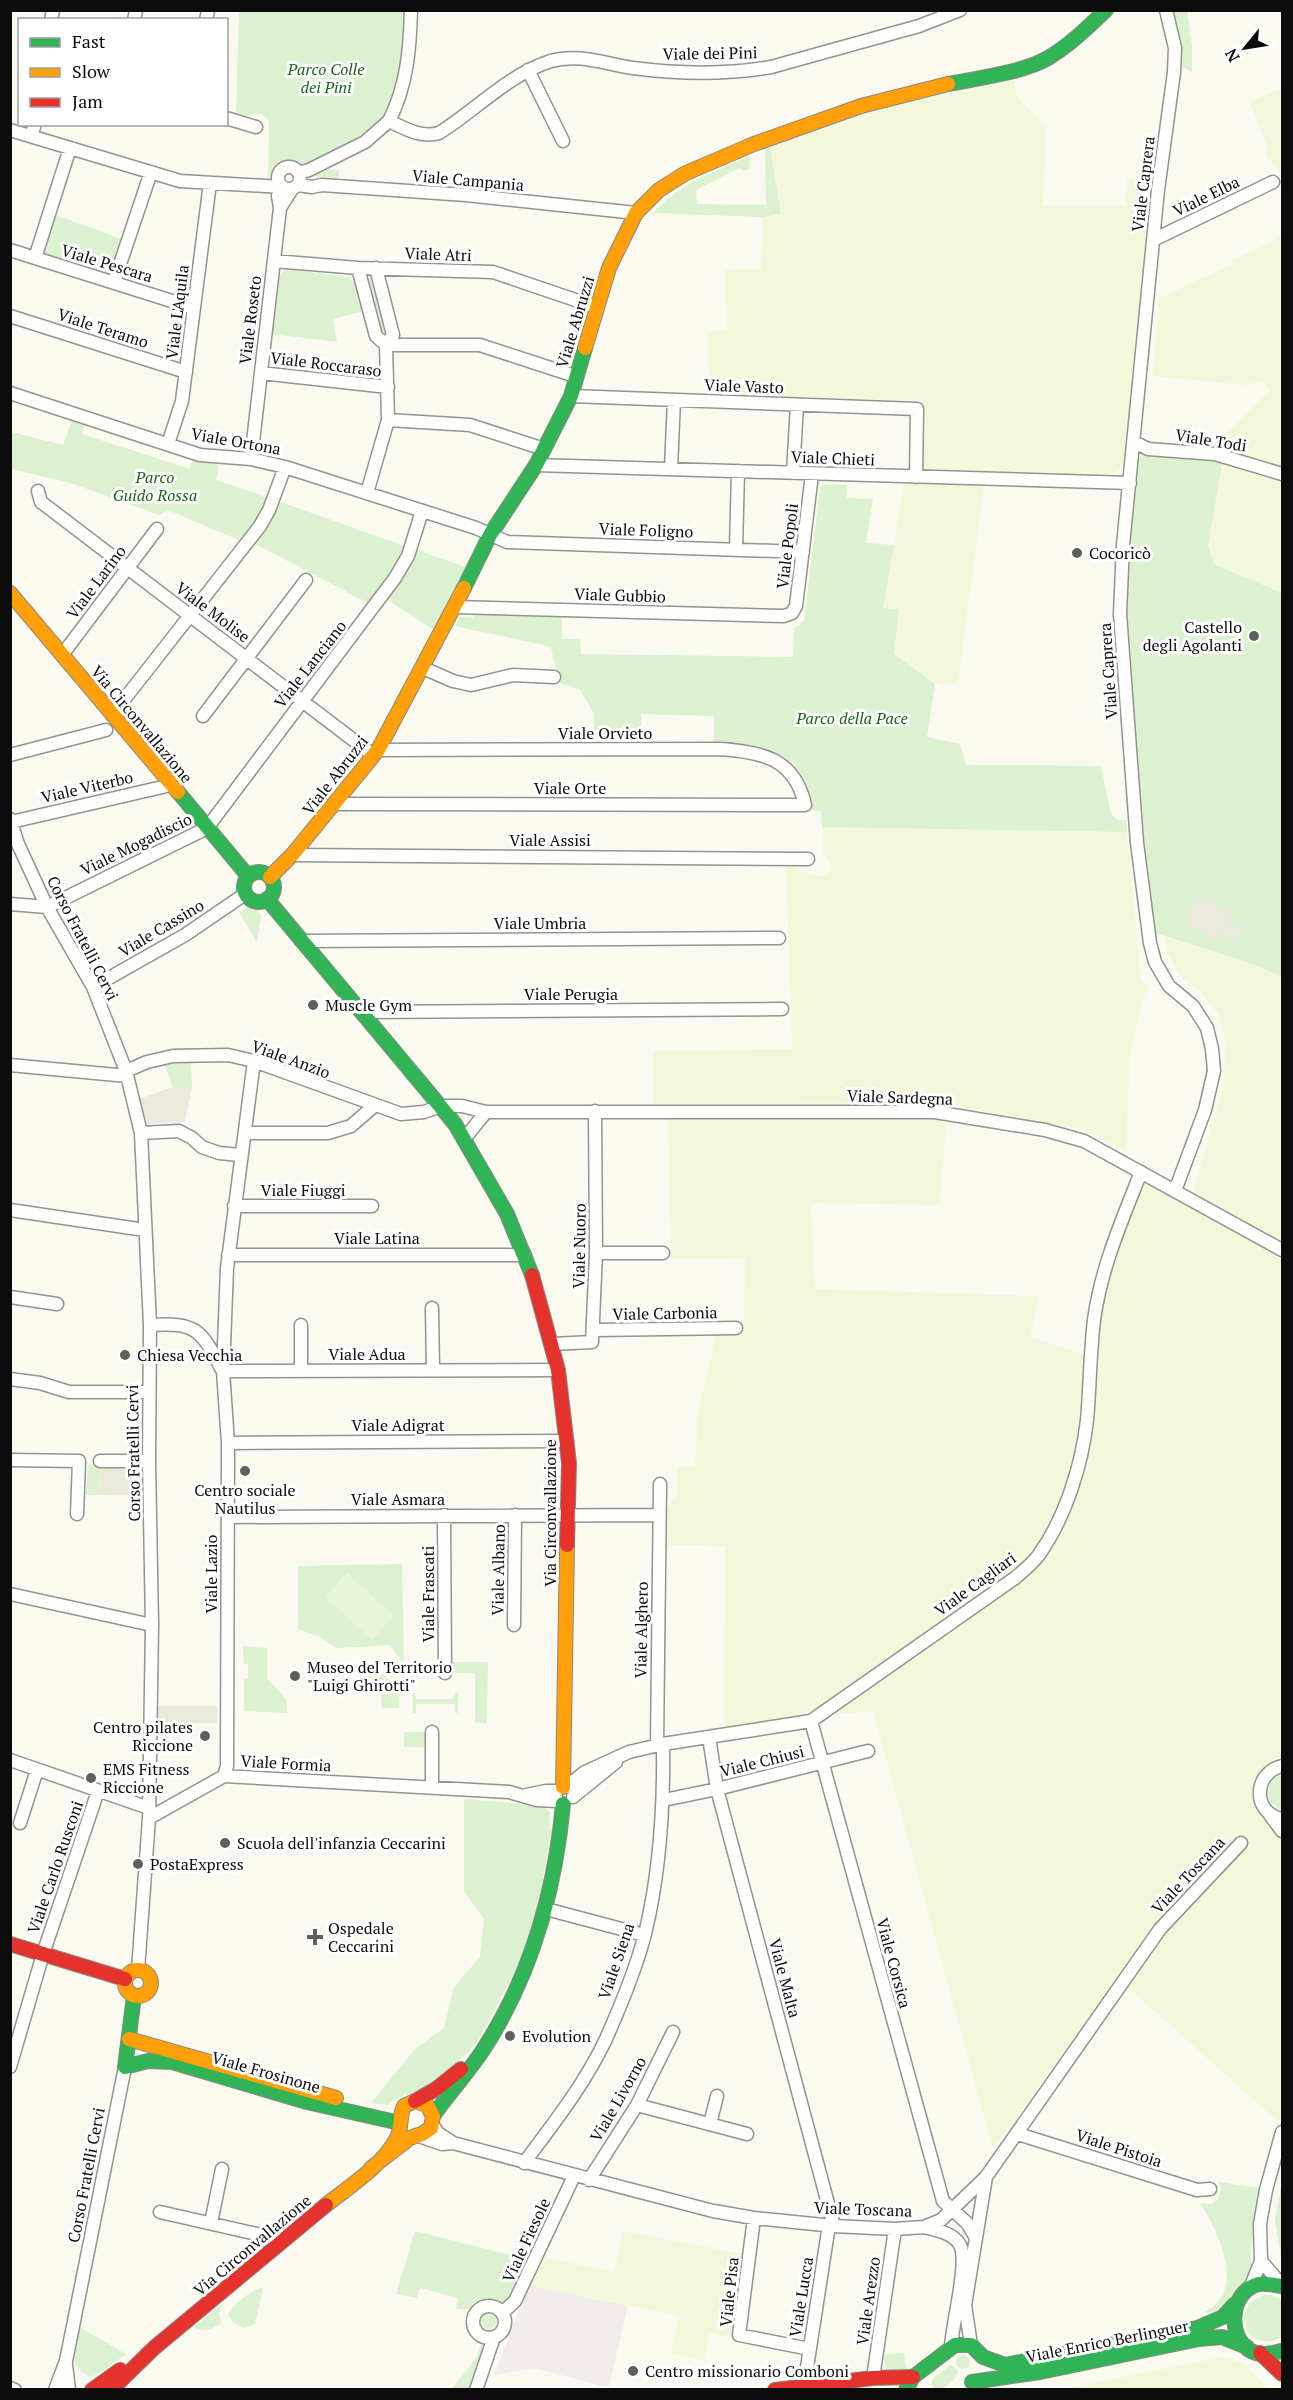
<svg xmlns="http://www.w3.org/2000/svg" width="1293" height="2400" viewBox="0 0 1293 2400" font-family="'PT Serif',serif">
<style>
.industrial{fill:#f2eced}
.farmland{fill:#f4f8db}
.green{fill:#dcf1cf}
.pitch{fill:#e8f5d9}
.plaza{fill:#eaeadb}
.lines{fill:none;stroke-linecap:round;stroke-linejoin:round}
.street-casing{stroke:#93938f;stroke-width:15}
.fast-casing{stroke:#8a8a85;stroke-width:16}
.slow-casing{stroke:#8a8a85;stroke-width:16}
.jam-casing{stroke:#8a8a85;stroke-width:16}
.street{stroke:#fefefd;stroke-width:12}
.fast{stroke:#30b455;stroke-width:14}
.slow{stroke:#ff9f0a;stroke-width:14}
.jam{stroke:#e5322d;stroke-width:14}
.poi-dot{fill:#5f5f5c;stroke:#fff;stroke-width:2}
.labels{text-anchor:middle;dominant-baseline:central;stroke-width:6;stroke-linejoin:round;paint-order:stroke}
.street-label{font-size:16px;fill:#0c0c0c;stroke:#fff}
.park-label{font-size:16px;font-style:italic;fill:#1a661b;stroke:#fff}
.poi-label{font-size:16px;fill:#0c0c0c;stroke:#fff;text-anchor:start}
</style>
<rect width="100%" height="100%" fill="#fafaf0"/>
<path class="industrial" d="M529 2285 628 2306 609 2386H602L535 2368 494 2375Z"/>
<path class="farmland" d="M1014 81 1018 98 1046 127 1043 206H1125L1127 179 1154 180 1127 458 1124 467 1114 473 1101 476 920 470 922 401 709 394 708 332 727 330 725 270 761 269 763 217 781 213 770 147 831 122 836 127 863 114 905 102Z
M1282 88V175L1265 155 1267 146 1249 102Z
M1282 233V472L1223 454 1227 433 1270 390 1262 381 1245 385 1153 376 1159 298 1233 264 1232 260 1276 240 1275 236Z
M1223 458 1282 476V593L1214 564 1208 546Z
M904 482 984 486 958 683 935 684 894 654 899 609 883 608Z
M822 827 1127 832 1141 981 1149 986 1143 999 1130 1053 1126 1152 1082 1129 935 1103 654 1104 653 1051 792 1049 786 863 810 875 824 876 831 870 829 860 823 855Z
M1164 937 1247 962 1282 977V1241L1193 1192 1223 1089 1226 1042 1218 1014 1202 994 1179 974 1168 954Z
M935 1117 947 1119 939 1205 811 1203 815 1289 1039 1296 1030 1337 1088 1356 1080 1441 1064 1500 1034 1555 1013 1575 809 1716 724 1729 725 1546 663 1545V1514L677 1495V1467H695L698 1412 717 1333 744 1332 745 1258 671 1259 668 1119Z
M1144 1181 1282 1258V1757L1262 1769 1255 1777 1252 1795 1259 1813 1282 1838V2113L1280 2123 1126 1986 1164 1933 1247 1845 1239 1837 1155 1925 993 2149 873 1711 830 1715 1017 1584 1071 1505 1098 1323 1116 1249Z
M623 2231 743 2254 731 2338 709 2333 705 2361 671 2353 679 2316 529 2285 542 2257 614 2272Z
M1223 2357 1243 2363 1269 2389H1063Z"/>
<path class="green" d="M239 11H405C403 43 403 75 391 105 381 128 320 162 296 166 293 166 290 165 287 166 280 167 274 174 268 178L269 120 260 113 244 116 236 113Z
M1172 11H1187L1192 46V72L1180 66Z
M770 147 781 214 763 217 653 213C679 184 714 171 749 156L750 169 743 171 739 168 696 190 697 204 766 205 765 150Z
M319 169 339 170V178L319 177 314 175V172Z
M53 214 124 240 113 276 41 252Z
M286 269 348 277 356 284 364 311 333 319 337 342 271 334 277 277Z
M370 277 373 279 385 331 383 335 381 334 367 281Z
M72 420 85 423 82 434 190 469 193 458 219 465 216 480 269 498 262 510 263 515 241 541 168 510 159 515 71 483 11 469V432L63 445Z
M1155 453 1223 458 1208 546 1214 564 1282 593V977L1247 962 1155 933 1140 818 1124 587 1138 459 1144 454Z
M824 484 847 485V498L873 499 866 543 894 545 883 608 899 609 894 654 935 684 927 737 960 744 966 765 1101 766 1111 814 1118 820H1126L1127 832 822 827 821 811 812 810C810 802 810 790 806 782 790 746 748 746 714 744V716L641 714V744L629 745 628 739H594V714L580 690 555 681 557 673 551 648 544 645 455 626 460 617 473 618 474 614H562V639H580L581 654 793 657 794 629 804 621 820 487Z
M278 501 407 547 402 559 370 604 253 543 267 519 272 517Z
M417 550 468 568 437 632 386 599Z
M253 904 261 916 257 942 239 912Z
M191 1061 192 1087H173L164 1063Z
M88 1465 100 1466 99 1495H86Z
M402 1564 404 1665H439V1673L404 1674V1665L390 1645 337 1648 320 1637 298 1629V1566Z
M243 1646 267 1648V1679L286 1699 287 1713 244 1711V1679L248 1678V1664H244Z
M449 1662H488L487 1724 475 1722V1673H449Z
M379 1670 398 1689 399 1708H382Z
M413 1693H415L416 1699H454L455 1693H458V1713H455V1704H416V1713L413 1714Z
M404 1732H429V1747H404Z
M1282 1775V1810C1264 1804 1263 1781 1282 1775Z
M464 1799 536 1805 545 1807 550 1812 549 1828 552 1829 537 1912 520 1962 477 2043 431 2089 421 2094 405 2095 387 2105 371 2103 415 2049 444 2028 454 1987 480 1957 484 1919 464 1891Z
M1282 2180V2265L1275 2220Z
M1219 2182 1260 2188 1251 2251V2267L1245 2282 1219 2312 1202 2313C1248 2293 1220 2234 1200 2203L1211 2204 1218 2200 1221 2190Z
M415 2231 530 2260 509 2299 503 2303C476 2293 482 2307 466 2309 463 2310 459 2309 456 2309L458 2298 420 2288 417 2298 396 2294Z
M263 2287 255 2324 244 2328 232 2322 228 2315C235 2302 249 2292 263 2287Z
M1264 2295H1271L1282 2300V2337C1249 2357 1226 2307 1264 2295Z
M222 2304 219 2312 221 2323C212 2329 204 2333 194 2327Z
M481 2321a8 8 0 1 1 16 0a8 8 0 1 1-16 0Z
M79 2327 126 2354 102 2372 91 2377C67 2366 73 2349 79 2327Z
M486 2341 488 2343 471 2389 451 2390 476 2358 482 2342Z
M904 2353 907 2370 887 2372 885 2368 884 2355Z
M956 2362a7 7 0 1 1 14 0a7 7 0 1 1-14 0Z
M951 2365 956 2368 958 2373C953 2382 942 2393 933 2387L931 2382 934 2377Z"/>
<path class="pitch" d="M347 1573 394 1616 372 1640 325 1597Z"/>
<path class="plaza" d="M1208 897 1217 906 1232 910 1229 921 1244 928 1237 943 1222 935 1217 937 1213 942 1201 931 1190 928 1186 911 1193 900Z
M173 1087H192L185 1122 145 1124 139 1099Z
M100 1454 145 1455V1496L99 1495Z
M154 1706H217V1723H154Z"/>
<g class="lines">
<g class="street-casing">
<path id="street" d="M1166 10 1175 48 1174 72 1158 190 1123 545 1120 614 1137 843 1150 943 1155 962 1169 986 1193 1006 1207 1028 1212 1049 1214 1071 1205 1110 1175 1191
M51 20 53 10
M134 20 136 10
M206 20 208 10
M528 70 563 141
M226 118 256 127
M389 121C407 86 410 49 411 10
M10 130 180 181 282 187 278 196 280 208
M31 136 35 124
M278 178a11 11 0 1 1 22 0a11 11 0 1 1-22 0Z
M299 173 309 170 365 142 389 121C406 129 421 138 439 133 476 110 509 74 551 61 579 53 605 64 633 68 679 74 725 75 771 67L919 26 960 10
M298 185 312 187 322 185 466 195 636 213
M1153 240 1273 182
M10 250 194 308
M35 258 70 148
M274 261 358 268 493 272 596 307
M358 268 376 336 386 345
M114 282 151 172
M10 316 186 372
M386 345H480L575 376
M261 373 388 387
M10 393 200 455 251 459 285 467 476 528 507 542 803 552
M571 396 917 409 916 477
M388 420 470 425 544 449
M1134 442 1148 449 1215 454 1282 474
M168 444 182 401 210 183
M251 459 280 208 292 189
M536 465 1130 483
M671 469 674 400
M793 473 797 405
M38 491 41 502 373 755
M367 493 388 420 386 345 393 335 376 268
M736 550 738 471
M455 607 784 616 792 613 796 606 812 474
M62 655 157 529
M423 668 453 681 471 685 513 675 554 677
M112 715 260 526 269 510 285 467
M203 716 306 580
M10 755 106 730
M335 804 805 805C795 759 763 752 721 749L378 750
M10 819 18 844 47 907 93 987 126 1071 141 1133 150 1325 149 1461 152 1625 149 1818 138 1970
M11 822 171 785
M292 855 808 859
M10 904 47 907 207 828 395 578 408 556 422 511
M301 941 779 938
M93 987 185 935 245 894
M361 1012 782 1009
M10 1065 127 1076
M126 1071 147 1062 173 1056 228 1055 254 1061 401 1114 424 1112 441 1106H462L486 1112H935L1045 1130 1084 1141 1282 1250
M141 1133 179 1131 192 1138 202 1147 219 1153 240 1155
M246 1133H328L351 1126 374 1106
M465 1138 486 1112
M234 1206H372
M10 1210 145 1230
M596 1253H663
M228 1255H525
M10 1297 57 1304
M432 1308 433 1370
M150 1325C197 1322 201 1330 222 1370
M594 1330 736 1328
M553 1344 592 1342 596 1253 595 1111
M223 1371 558 1370
M301 1371V1325
M10 1379 40 1383 69 1392H149
M228 1443 567 1441
M10 1460 79 1461 77 1514
M100 1461H149
M444 1515 445 1673
M228 1517 659 1515
M10 1594 152 1625
M514 1625 515 1515
M811 1721 943 2201 967 2223 976 2238
M432 1732V1788
M709 1737 717 1789 834 2226
M657 1745 660 1484
M10 1760 149 1808
M1282 1766C1253 1773 1252 1813 1282 1819
M224 1776 227 1766 228 1443 223 1371 227 1268 254 1061
M566 1787 585 1772 629 1752 663 1744 811 1721 1015 1578C1023 1571 1032 1564 1038 1556 1065 1519 1082 1465 1087 1420 1090 1387 1090 1353 1094 1320 1101 1268 1122 1220 1141 1172
M526 1795 546 1791H557
M573 1797 616 1762
M664 1800 717 1789 868 1751
M1270 1815 1282 1831
M149 1818 224 1776 509 1792 537 1800 558 1801
M20 1823 37 1770
M546 1909 644 1935
M10 2067 43 1954 98 1791
M637 2105 747 2134
M710 2124 717 2096
M1018 2134 1197 2190 1210 2189
M416 2135 442 2144 453 2143 438 2133 432 2124
M453 2143 713 2211 754 2218 834 2226 895 2229 924 2227 941 2220 986 2177 1160 1929 1241 1843
M524 2163C553 2124 584 2085 605 2041 618 2012 637 1965 645 1934 660 1872 664 1807 663 1744
M589 2180 637 2105 673 2032
M160 2212 283 2240
M754 2218 739 2335 810 2349
M211 2223 222 2169
M924 2227C936 2230 954 2233 960 2245 969 2262 952 2324 951 2347
M1261 2261 1282 2285
M1250 2288 1261 2261 1260 2224 1266 2190 1282 2132
M473 2322a16 16 0 1 1 32 0a16 16 0 1 1-32 0Z
M502 2313 515 2301 574 2176
M971 2345 965 2305 986 2177
M66 2365 69 2390
M806 2374 829 2225
M873 2378 895 2229
M10 2388 15 2390
M55 2390 66 2361 125 2067
M476 2390 494 2337"/>
</g>
<g class="fast-casing">
<path id="fast" d="M948 84C978 78 1022 73 1048 58 1070 45 1088 27 1106 10
M464 588 490 535 536 465 571 396 585 348
M178 792 248 876
M244 887a15 15 0 1 1 30 0a15 15 0 1 1-30 0Z
M267 899 455 1124 507 1214 532 1275
M134 1996 125 2067 148 2061 172 2062 307 2102 400 2123
M433 2116C449 2093 468 2073 483 2050 531 1976 555 1892 563 1804
M1282 2286C1275 2285 1266 2283 1259 2284 1224 2292 1227 2354 1264 2354 1270 2354 1276 2352 1282 2351
M972 2382 1040 2372 1199 2339 1222 2337 1247 2347
M906 2390 913 2377 955 2345H971L983 2357 1005 2365 1197 2328 1223 2317 1235 2304"/>
</g>
<g class="slow-casing">
<path id="slow" d="M585 348 609 268 636 213 659 190 686 173 754 144 861 106 948 84
M10 593 178 792
M270 877 292 855 378 750 464 588
M563 1787 567 1545
M125 1983a13 13 0 1 1 26 0a13 13 0 1 1-26 0Z
M129 2039 336 2098
M326 2205C350 2186 382 2166 397 2138 402 2128 399 2116 404 2106L415 2101 427 2105 433 2116 431 2128 422 2134 410 2138 371 2168"/>
</g>
<g class="jam-casing">
<path id="jam" d="M532 1275 558 1370 569 1463 567 1545
M10 1944 125 1979
M415 2101 436 2089 461 2069
M1260 2353 1282 2374
M92 2390 120 2370
M111 2390 154 2348 326 2205
M775 2390 873 2378 913 2377"/>
</g>
<use href="#street" class="street"/>
<use href="#fast" class="fast"/>
<use href="#slow" class="slow"/>
<use href="#jam" class="jam"/>
</g>
<g class="poi-dot">
<circle cx="1077" cy="553" r="6"/>
<circle cx="1254" cy="636" r="6"/>
<circle cx="313" cy="1005" r="6"/>
<circle cx="125" cy="1355" r="6"/>
<circle cx="245" cy="1471" r="6"/>
<circle cx="295" cy="1676" r="6"/>
<circle cx="205" cy="1736" r="6"/>
<circle cx="91" cy="1778" r="6"/>
<circle cx="225" cy="1843" r="6"/>
<circle cx="138" cy="1864" r="6"/>
<path d="M312 1928h6v6h6v6h-6v6h-6v-6h-6v-6h6z"/>
<circle cx="510" cy="2036" r="6"/>
<circle cx="633" cy="2371" r="6"/>
</g>
<g class="labels">
<g class="street-label">
<text transform="translate(710 53) rotate(-1)">Viale dei Pini</text>
<text transform="translate(468 180) rotate(5)">Viale Campania</text>
<text transform="translate(1143 184) rotate(-83)">Viale Caprera</text>
<text transform="translate(1206 196) rotate(-26)">Viale Elba</text>
<text transform="translate(438 254) rotate(2)">Viale Atri</text>
<text transform="translate(107 263) rotate(17)">Viale Pescara</text>
<text transform="translate(177 312) rotate(-83)">Viale L'Aquila</text>
<text transform="translate(250 320) rotate(-83)">Viale Roseto</text>
<text transform="translate(575 322) rotate(-73)">Viale Abruzzi</text>
<text transform="translate(103 328) rotate(18)">Viale Teramo</text>
<text transform="translate(326 364) rotate(7)">Viale Roccaraso</text>
<text transform="translate(744 386) rotate(2)">Viale Vasto</text>
<text transform="translate(1211 440) rotate(9)">Viale Todi</text>
<text transform="translate(236 441) rotate(10)">Viale Ortona</text>
<text transform="translate(833 458) rotate(2)">Viale Chieti</text>
<text transform="translate(646 530) rotate(2)">Viale Foligno</text>
<text transform="translate(787 546) rotate(-83)">Viale Popoli</text>
<text transform="translate(96 582) rotate(-53)">Viale Larino</text>
<text transform="translate(620 595) rotate(2)">Viale Gubbio</text>
<text transform="translate(213 612) rotate(37)">Viale Molise</text>
<text transform="translate(310 664) rotate(-52)">Viale Lanciano</text>
<text transform="translate(1108 671) rotate(-94)">Viale Caprera</text>
<text transform="translate(142 724) rotate(50)">Via Circonvallazione</text>
<text x="605" y="733">Viale Orvieto</text>
<text transform="translate(335 775) rotate(-52)">Viale Abruzzi</text>
<text transform="translate(87 787) rotate(-13)">Viale Viterbo</text>
<text x="570" y="788">Viale Orte</text>
<text x="550" y="840">Viale Assisi</text>
<text transform="translate(136 844) rotate(-26)">Viale Mogadiscio</text>
<text x="540" y="923">Viale Umbria</text>
<text transform="translate(161 928) rotate(-31)">Viale Cassino</text>
<text transform="translate(83 938) rotate(63)">Corso Fratelli Cervi</text>
<text x="571" y="994">Viale Perugia</text>
<text transform="translate(291 1059) rotate(20)">Viale Anzio</text>
<text transform="translate(900 1097) rotate(2)">Viale Sardegna</text>
<text x="303" y="1190">Viale Fiuggi</text>
<text x="377" y="1238">Viale Latina</text>
<text transform="translate(579 1246) rotate(-89)">Viale Nuoro</text>
<text transform="translate(665 1313) rotate(-1)">Viale Carbonia</text>
<text x="367" y="1354">Viale Adua</text>
<text x="398" y="1425">Viale Adigrat</text>
<text transform="translate(133 1453) rotate(-91)">Corso Fratelli Cervi</text>
<text x="398" y="1499">Viale Asmara</text>
<text transform="translate(550 1513) rotate(-90)">Via Circonvallazione</text>
<text transform="translate(498 1570) rotate(-89)">Viale Albano</text>
<text transform="translate(211 1574) rotate(-90)">Viale Lazio</text>
<text transform="translate(975 1584) rotate(-36)">Viale Cagliari</text>
<text transform="translate(428 1594) rotate(-90)">Viale Frascati</text>
<text transform="translate(641 1630) rotate(-89)">Viale Alghero</text>
<text transform="translate(762 1761) rotate(-14)">Viale Chiusi</text>
<text transform="translate(286 1763) rotate(3)">Viale Formia</text>
<text transform="translate(55 1867) rotate(-71)">Viale Carlo Rusconi</text>
<text transform="translate(1188 1875) rotate(-47)">Viale Toscana</text>
<text transform="translate(616 1961) rotate(-71)">Viale Siena</text>
<text transform="translate(894 1963) rotate(75)">Viale Corsica</text>
<text transform="translate(785 1978) rotate(75)">Viale Malta</text>
<text transform="translate(266 2072) rotate(16)">Viale Frosinone</text>
<text transform="translate(618 2099) rotate(-60)">Viale Livorno</text>
<text transform="translate(1119 2148) rotate(18)">Viale Pistoia</text>
<text transform="translate(86 2175) rotate(-79)">Corso Fratelli Cervi</text>
<text transform="translate(863 2209) rotate(2)">Viale Toscana</text>
<text transform="translate(526 2240) rotate(-65)">Viale Fiesole</text>
<text transform="translate(252 2245) rotate(-40)">Via Circonvallazione</text>
<text transform="translate(729 2292) rotate(-84)">Viale Pisa</text>
<text transform="translate(801 2297) rotate(-81)">Viale Lucca</text>
<text transform="translate(868 2301) rotate(-82)">Viale Arezzo</text>
<text transform="translate(1107 2341) rotate(-11)">Viale Enrico Berlinguer</text>
</g>
<g class="park-label">
<text x="326" y="69">Parco Colle<tspan x="326" dy="18">dei Pini</tspan></text>
<text x="155" y="477">Parco<tspan x="155" dy="18">Guido Rossa</tspan></text>
<text x="852" y="718">Parco della Pace</text>
</g>
<g class="poi-label">
<text x="1089" y="553">Cocoricò</text>
<text x="1242" y="627" text-anchor="end">Castello<tspan x="1242" dy="18">degli Agolanti</tspan></text>
<text x="325" y="1005">Muscle Gym</text>
<text x="137" y="1355">Chiesa Vecchia</text>
<text x="245" y="1490" text-anchor="middle">Centro sociale<tspan x="245" dy="18">Nautilus</tspan></text>
<text x="307" y="1667">Museo del Territorio<tspan x="307" dy="18">"Luigi Ghirotti"</tspan></text>
<text x="193" y="1727" text-anchor="end">Centro pilates<tspan x="193" dy="18">Riccione</tspan></text>
<text x="103" y="1769">EMS Fitness<tspan x="103" dy="18">Riccione</tspan></text>
<text x="237" y="1843">Scuola dell'infanzia Ceccarini</text>
<text x="150" y="1864">PostaExpress</text>
<text x="328" y="1928">Ospedale<tspan x="328" dy="18">Ceccarini</tspan></text>
<text x="522" y="2036">Evolution</text>
<text x="645" y="2371">Centro missionario Comboni</text>
</g>
</g>
<rect width="1293" height="2400" fill="none" stroke="#0c0c0c" stroke-width="24"/>
<rect x="18" y="18" width="210" height="108" fill="#ffffff" stroke="#9e9e9e" stroke-width="1.5"/>
<rect x="30" y="38" width="30" height="9" fill="#30b455" stroke="#9e9e9e" stroke-width="1.5"/>
<text x="72" y="48" font-size="18" fill="#0c0c0c">Fast</text>
<rect x="30" y="68" width="30" height="9" fill="#ff9f0a" stroke="#9e9e9e" stroke-width="1.5"/>
<text x="72" y="78" font-size="18" fill="#0c0c0c">Slow</text>
<rect x="30" y="98" width="30" height="9" fill="#e5322d" stroke="#9e9e9e" stroke-width="1.5"/>
<text x="72" y="108" font-size="18" fill="#0c0c0c">Jam</text>
<g transform="translate(1245 48) rotate(240)" stroke="#ffffff" stroke-width="4.5" paint-order="stroke">
<path d="M0-4.5L10 22L0 15L-10 22Z" fill="#0c0c0c"/>
<text y="-9" font-size="16" font-weight="bold" text-anchor="middle" fill="#0c0c0c">N</text>
</g>
</svg>
